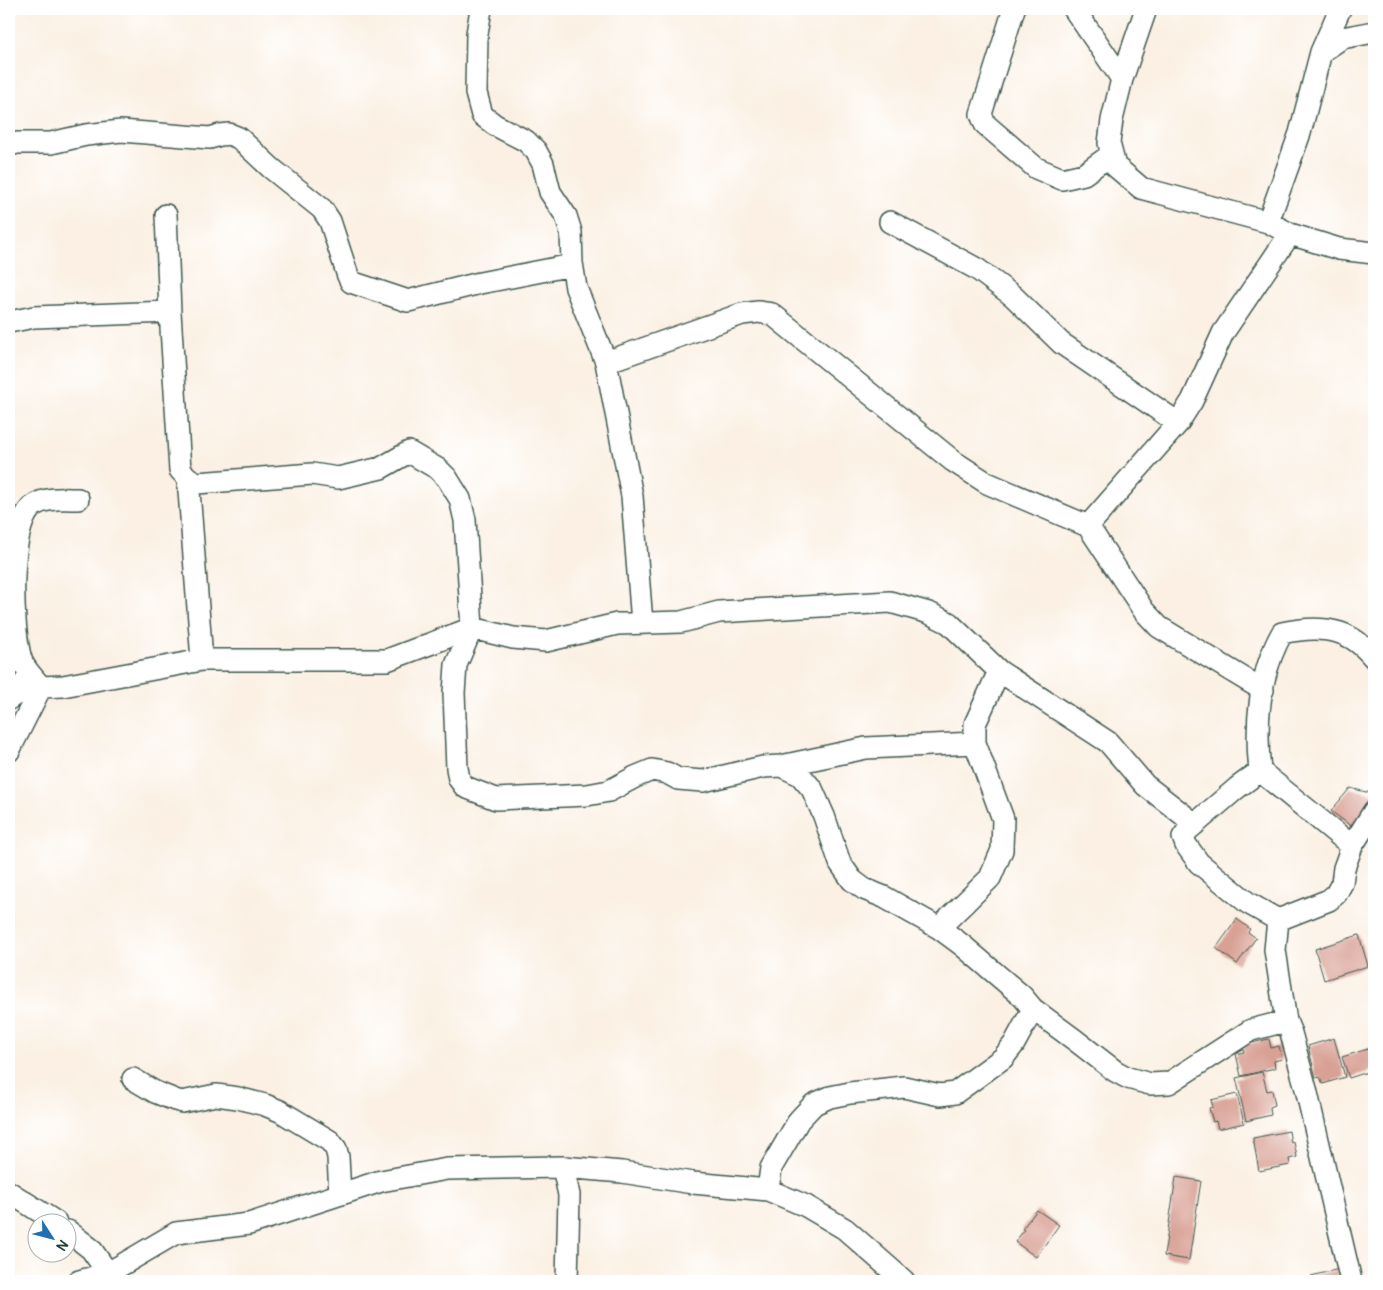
<svg xmlns="http://www.w3.org/2000/svg" width="1383" height="1290" viewBox="0 0 1383 1290" font-family="Pangolin,sans-serif">
<style>
.building{fill:#d9a196}
.lines{fill:none;stroke-linecap:round;stroke-linejoin:round}
.minor-casing{stroke:#40584e;stroke-width:24}
.minor{stroke:#fff;stroke-width:21}
</style>
<rect width="100%" height="100%" fill="#fff"/>
<filter id="ink" filterUnits="userSpaceOnUse"><feTurbulence type="fractalNoise" baseFrequency=".02" numOctaves="2"/><feDisplacementMap in="SourceGraphic" scale="10" xChannelSelector="R" yChannelSelector="G"/><feConvolveMatrix kernelMatrix="1 2 1 2 8 2 1 2 1" color-interpolation-filters="sRGB"/></filter>
<filter id="wash" filterUnits="userSpaceOnUse"><feTurbulence type="fractalNoise" baseFrequency=".0096" numOctaves="4" result="noise"/><feDisplacementMap in="SourceGraphic" scale="20" xChannelSelector="R" yChannelSelector="G"/><feGaussianBlur stdDeviation="1.12" result="paint"/><feColorMatrix in="noise" values="0 0 0 0 0 0 0 0 0 0 0 0 0 0 0 0 0 1.4 0 .05"/><feComposite in="paint" operator="in"/></filter>
<g filter="url(#wash)">
<rect width="100%" height="100%" fill="#fbf0e3"/>
<g id="blocks">
<path class="building" d="M1350 788 1374 794V798L1352 827 1331 811Z
M1237 919 1250 929 1248 932 1256 938 1237 964 1216 948Z
M1359 935 1368 966 1324 980 1315 949Z
M1334 1038 1345 1077 1323 1084 1320 1077 1316 1078 1308 1046Z
M1269 1039 1271 1048 1279 1046 1282 1059 1274 1061 1275 1068 1241 1076 1236 1054 1244 1052 1243 1045Z
M1374 1047V1070L1349 1078 1342 1057Z
M1262 1072 1267 1091 1272 1090 1275 1105 1270 1107 1271 1115 1246 1121 1236 1078Z
M1237 1094 1244 1123 1218 1129 1216 1121 1213 1122 1209 1108 1213 1107 1211 1100Z
M1289 1131 1291 1143 1294 1142 1297 1157 1289 1159 1290 1165 1259 1171 1253 1138Z
M1374 1144V1156L1371 1145Z
M1176 1177 1201 1181 1189 1260 1164 1256Z
M1037 1210 1059 1225 1036 1257 1015 1242 1024 1230 1022 1229Z
M1339 1269 1342 1281H1313L1311 1276Z"/>
</g>
</g>
<g filter="url(#ink)">
<use href="#blocks" fill-opacity="0" stroke="#40584e" stroke-width="1"/>
<g class="lines">
<g class="minor-casing">
<path id="minor" d="M481 9 477 34 476 93 482 115 495 125 526 141 536 151 543 164 550 192 566 216 571 232 572 263 576 288 606 362 632 496 642 623
M1014 9 981 114 985 124 1036 168 1062 179 1084 174 1112 154
M1074 9 1122 79
M1146 9 1122 79 1112 120 1109 143 1115 166 1141 188 1268 222 1290 234 1339 249 1374 253
M1321 52 1340 9
M9 145 17 143H51L86 135 121 131 210 138 220 135 229 134 239 138 271 168 322 209 330 221 348 276 351 282 408 301 480 283 572 265
M166 215 170 312 180 470 188 478 197 483 312 474 338 478 381 468 409 452 438 469 447 478 460 499 465 520 472 628 513 638 546 641 617 624 681 622 719 612 890 602 929 613 949 623 999 671 1108 742 1145 785 1195 824
M890 222 977 269 1013 296 1061 343 1178 423
M1268 222 1300 133 1321 52 1342 38 1374 32
M9 322 34 317 170 312
M606 362 742 314 758 312 772 314 953 461 987 483 1088 526 1144 611 1159 627 1263 690
M188 478 202 660
M1088 526 1178 423 1192 401 1223 333 1290 234
M9 699 17 693 25 682 41 687 63 686 202 660H387L472 628 456 665 454 693 457 768 459 779 465 787 496 799 587 795 609 791 635 777 652 770 667 773 678 779 703 781 763 767 781 766 800 775 812 789 824 816 840 863 852 880 864 889 884 897 939 928 962 945 1022 996 1033 1009 1075 1040 1115 1071 1128 1078 1150 1084 1169 1083 1251 1030 1286 1021
M9 751 41 687C35 679 24 669 21 659 12 629 7 527 33 506 45 497 63 499 78 499
M781 766 866 748 975 743
M1260 771 1237 788 1188 830 1183 837 1186 845 1199 863 1248 903 1278 920 1329 900 1336 894 1342 883 1344 868 1352 846 1374 811
M1352 846 1260 771C1255 725 1259 674 1282 633 1305 628 1333 626 1353 639 1361 644 1368 651 1374 658
M1278 920 1275 950 1286 1021 1291 1033 1306 1089 1351 1281
M939 928 990 878 1002 850 1003 819 975 743V724L999 671
M133 1079 155 1092 175 1100 182 1102 216 1095 238 1098 265 1105 280 1111 330 1141 336 1149 338 1157 340 1194
M563 1167 569 1195 567 1281
M768 1190 771 1168 799 1120 814 1104 830 1097 850 1093 904 1087 940 1095 955 1093 1003 1058 1014 1044 1033 1009
M9 1192 56 1222
M68 1231 91 1249 108 1273
M79 1281 108 1273 176 1233 249 1224 381 1181 447 1169 563 1167 622 1172 693 1183 768 1190 806 1206 845 1229 904 1281"/>
</g>
<use href="#minor" class="minor"/>
</g>
</g>
<rect width="1383" height="1290" fill="none" stroke="#fff" stroke-width="30"/>
<g transform="translate(52 1238) rotate(126)"><circle r="24" fill="#ffffff" stroke="#a5b1ae"/>
<path d="M0-4L9 19L0 12L-9 19Z" fill="#1f6fb2"/>
<text y="-8" font-size="14" font-weight="bold" text-anchor="middle" fill="#1f3d34">N</text>
</g>
</svg>
